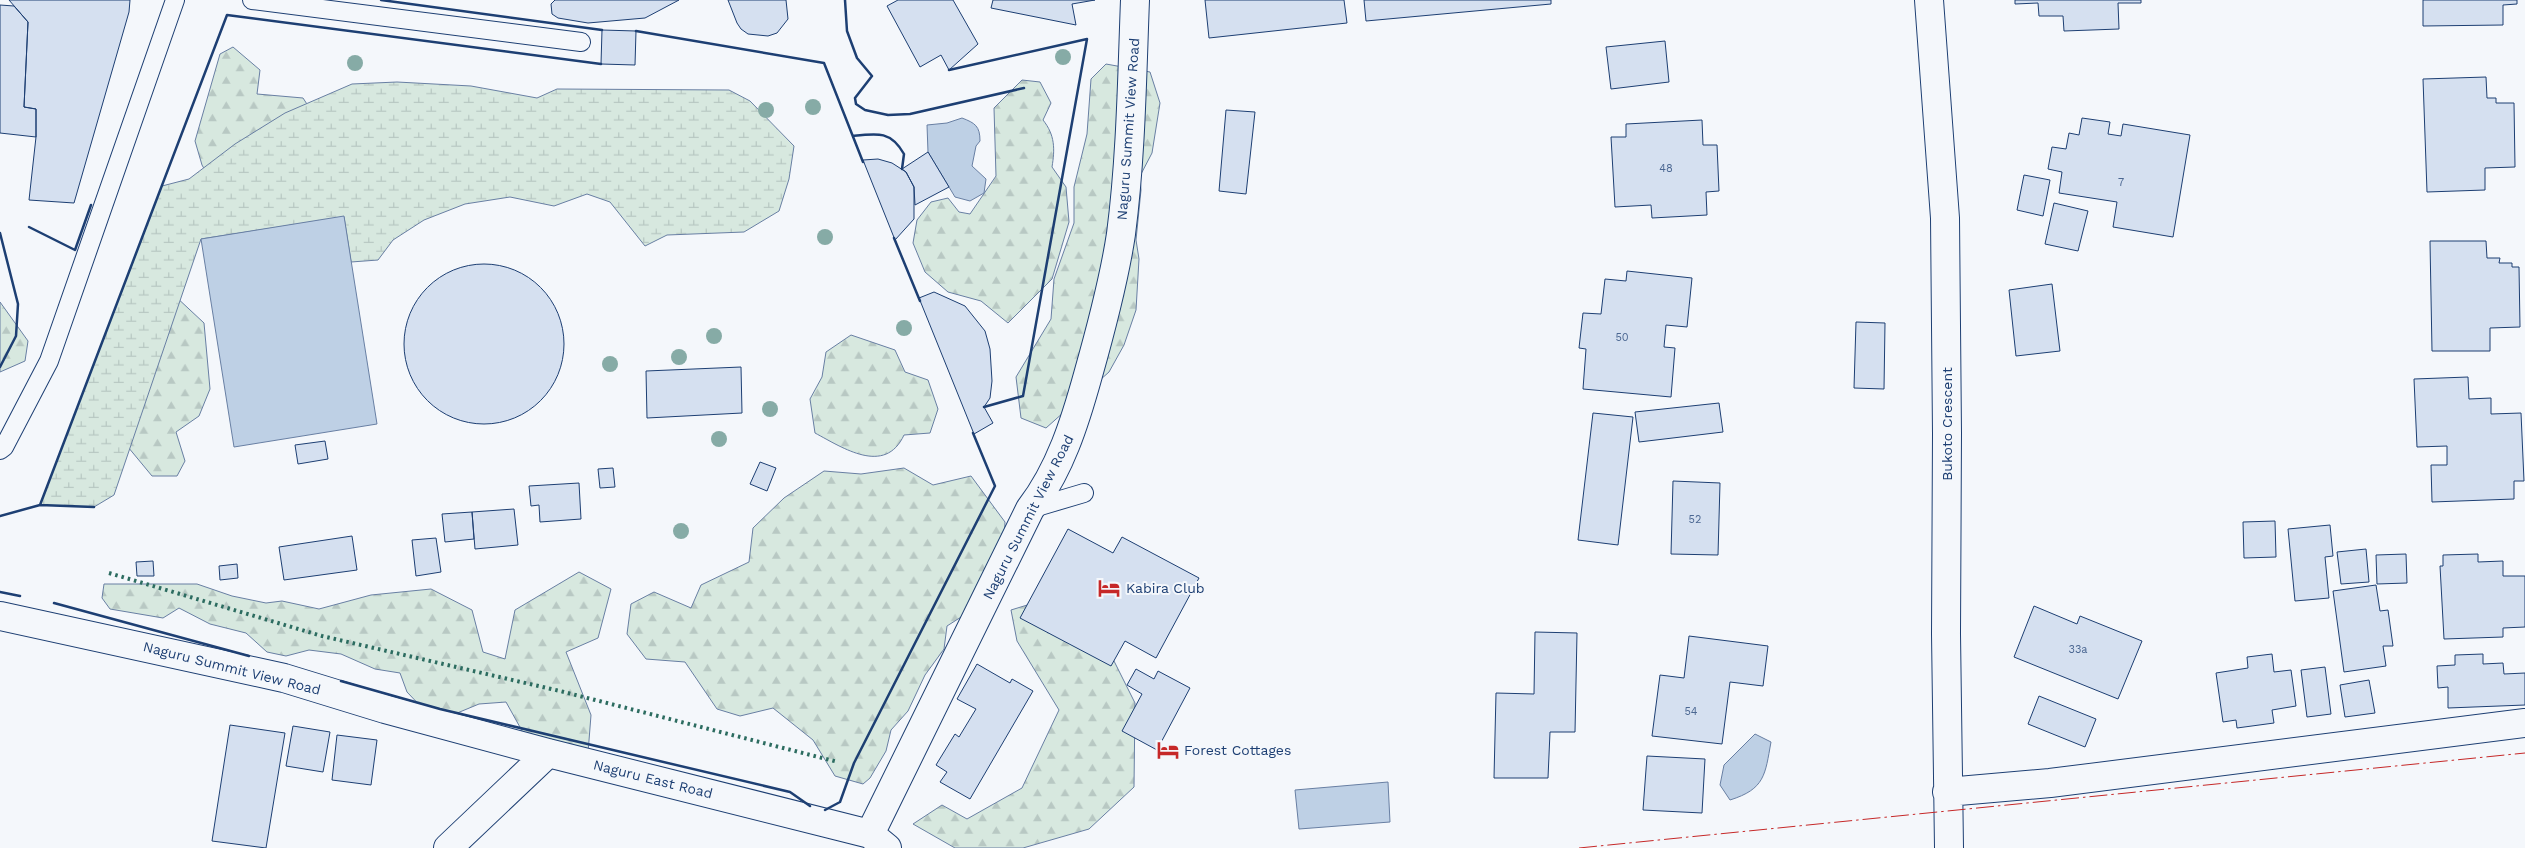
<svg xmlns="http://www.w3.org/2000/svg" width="2525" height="848" viewBox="0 0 2525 848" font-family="'Work Sans',sans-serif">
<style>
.forest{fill:url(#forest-firs);stroke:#687fa3}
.wetland{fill:url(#wetland-marsh);stroke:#687fa3}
.water{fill:#bed0e5;stroke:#687fa3}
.building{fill:#d5e0f0;stroke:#1d3f73}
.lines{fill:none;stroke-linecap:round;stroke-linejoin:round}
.lane-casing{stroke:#1d3f73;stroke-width:20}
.street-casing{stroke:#1d3f73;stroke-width:30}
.lane{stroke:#f4f7fb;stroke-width:18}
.street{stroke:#f4f7fb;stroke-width:28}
.hedge{stroke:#2c6c60;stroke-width:4;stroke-dasharray:2.5 4;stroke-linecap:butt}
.wall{stroke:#1d3f73;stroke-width:2.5}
.power{stroke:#c62828;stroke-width:1;stroke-dasharray:18 4 2.5 4;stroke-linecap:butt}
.tree{fill:#86aba6}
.labels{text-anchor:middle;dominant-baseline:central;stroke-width:4;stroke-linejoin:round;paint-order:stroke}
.number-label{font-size:11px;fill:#4b6792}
.street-label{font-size:14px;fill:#1d3f73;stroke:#f4f7fb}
.poi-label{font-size:14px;fill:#1d3f73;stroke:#f4f7fb;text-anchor:start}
</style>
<defs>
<pattern id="forest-firs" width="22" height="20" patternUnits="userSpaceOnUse" patternTransform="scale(1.25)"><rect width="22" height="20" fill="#d7e8df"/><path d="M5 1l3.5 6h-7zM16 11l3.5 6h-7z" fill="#b8c8c3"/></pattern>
<pattern id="wetland-marsh" width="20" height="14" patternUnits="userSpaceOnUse" patternTransform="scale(1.25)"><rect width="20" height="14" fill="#d7e8df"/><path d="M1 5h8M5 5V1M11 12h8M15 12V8" fill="none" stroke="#b8c8c3"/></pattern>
</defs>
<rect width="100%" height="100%" fill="#f4f7fb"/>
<path class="forest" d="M233 47 260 70 257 94 303 98 320 124 211 181 202 165 195 141 220 54Z
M1106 64 1150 72 1160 103 1152 153 1140 176 1141 190 1136 240 1139 259 1136 310 1124 345 1109 372 1046 428 1021 418 1016 377 1051 319 1054 279 1074 223V187L1087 134 1091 79Z
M1022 80 1040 82 1051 103 1043 120C1055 135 1055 149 1052 167L1066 187 1069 222 1052 279 1008 323 981 301 948 292 925 272 913 243 917 220 931 202 948 198 959 212 970 214 996 176 994 108Z
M174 295 204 323 210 389 199 416 176 432 185 461 177 476H152L128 447Z
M0 302 28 341 25 361 0 372Z
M851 335 895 350 905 372 928 380 938 409 930 433 904 435C885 476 843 448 815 433L810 399 822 377 826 352Z
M904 468 933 485 971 476 1005 522 1002 591 947 626 944 649 925 675 908 711 891 730 886 751 870 778 863 784 835 776 813 740 773 708 740 716 717 709 685 662 646 659 627 634 631 604 654 592 691 608 701 585 749 562 753 528 784 498 824 471 861 474Z
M579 572 611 589 598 638 566 652 591 715 588 753 526 738 506 702 479 704 450 716 428 714 407 692 400 673 375 669 341 654 309 650 286 656 267 652 246 633 210 624 179 608 163 618 110 609 102 598 104 584H197L232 596 266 603 282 601 319 609 371 595 431 589 472 610 483 652 505 659 515 610Z
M1050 598 1096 625 1135 703 1134 787 1089 829 1023 848H955L913 824 942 805 967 819 1022 788 1059 710 1017 641 1011 610Z"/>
<path class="wetland" d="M397 82 471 86 537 98 557 89 729 90 750 101 794 146 789 179 779 211 744 232 667 235 645 246 610 202 587 194 554 206 510 197 465 204 424 220 393 240 378 260 351 262 344 217 201 239 114 495 94 507 40 505 162 186 189 179 235 144 285 113 352 84Z"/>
<path class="water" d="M962 118C975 123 980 126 980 141L976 146 972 166 986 179 984 193 970 201 955 197 928 152 927 125 947 123Z
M344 216 377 424 234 447 201 239Z
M1755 734 1771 742C1765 775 1765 789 1730 800L1720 785 1724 765Z
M1388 782 1390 822 1299 829 1295 790Z"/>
<path class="building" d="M9 0H130L129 12 74 203 29 200 36 137V109L24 107 28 22Z
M555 0H679L645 18 588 23 558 18 552 14 551 4Z
M728 0H786L788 19 777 33 768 36 748 34 741 29 737 23Z
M898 0H953L978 44 949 70 941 55 920 67 887 6Z
M993 0H1095L1072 4 1076 25 991 8Z
M1205 0H1344L1347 23 1209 38Z
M1364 0H1551V4L1366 21Z
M2015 0H2141V3H2118L2119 29 2064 31 2063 16H2039L2038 3 2015 4Z
M2423 0H2517V4L2503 5V25L2423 26Z
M0 5 14 6 28 22 24 107 36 109V137L0 133Z
M602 30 636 31 635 65 601 64Z
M1665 41 1669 82 1611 89 1606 47Z
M2486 77 2487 98H2496V103H2514L2515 167 2485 168V190L2427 192 2423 79Z
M1226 110 1255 112 1246 194 1219 191Z
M2082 118 2110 122 2108 134 2121 136 2123 124 2190 135 2173 237 2113 227 2117 202 2059 193 2062 172 2048 169 2052 147 2066 149 2069 133 2079 135Z
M1702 120 1703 145H1717L1719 191 1706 192 1707 215 1652 218 1651 205 1615 207 1611 137H1626V124Z
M928 152 949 187 915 205 914 187 906 172 902 169Z
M878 159 892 163 906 172 914 187V219L895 240 863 160Z
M2024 175 2050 180 2043 216 2017 210Z
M2054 203 2088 211 2078 251 2045 244Z
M2430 241H2486L2487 258H2500L2499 263H2512V267H2519L2520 327 2490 328V351H2432Z
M404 344a80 80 0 1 1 160 0a80 80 0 1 1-160 0Z
M1627 271 1692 278 1687 327 1666 325 1664 347 1675 348 1671 397 1583 389 1586 349 1579 348 1583 313 1601 314 1605 279 1626 281Z
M2052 284 2060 351 2016 356 2009 290Z
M934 292 965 306 985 331 990 349 992 381 990 398 984 407 993 423 974 434 919 298Z
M1856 322 1885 323 1884 389 1854 388Z
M741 367 742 413 647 418 646 371Z
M2468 377 2469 399 2491 398V414L2521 413 2524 481H2514V499L2432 502 2431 465H2447V446L2417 447 2414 379Z
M1719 403 1723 432 1639 442 1635 412Z
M1593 413 1633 417 1618 545 1578 540Z
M325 441 328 459 298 464 295 445Z
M760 462 776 468 767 491 750 484Z
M613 468 615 487 600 488 598 469Z
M1673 481 1720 483 1718 555 1671 554Z
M579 483 581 519 540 522 539 505 531 506 529 486Z
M514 509 518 545 475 549 472 512Z
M472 512 474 539 445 542 442 514Z
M2275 521 2276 557 2244 558 2243 522Z
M2330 525 2333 556 2325 557 2329 598 2295 601 2288 529Z
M1068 529 1113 553 1122 537 1199 578 1156 658 1125 641 1111 666 1020 618Z
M352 536 357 570 284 580 279 547Z
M436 538 441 572 416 576 412 540Z
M2366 549 2369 582 2341 584 2337 552Z
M2406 554 2407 583 2377 584 2376 555Z
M2478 554V562L2503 561V576H2525V627L2503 628V637L2444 639 2440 566H2443V555Z
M153 561 154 576H137L136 562Z
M237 564 238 578 220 580 219 566Z
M2376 585 2380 611 2388 610 2393 646H2383L2386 666 2344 672 2333 591Z
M2034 606 2077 624 2080 616 2142 641 2118 699 2014 657Z
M1535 632 1577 633 1575 732H1550L1548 778H1494L1496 693 1534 694Z
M1689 636 1768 646 1763 686 1730 682 1722 744 1652 736 1660 675 1684 678Z
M2272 654 2274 672 2291 670 2296 706 2272 710 2274 723 2237 728 2236 720 2223 722 2216 673 2248 668 2247 657Z
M2483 654V664L2503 663 2504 674 2525 673V705L2448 708V687L2438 688 2437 666 2455 665V655Z
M977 664 1010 683 1012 679 1033 691 970 799 940 782 947 772 936 765 955 734 959 737 976 709 957 699Z
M2325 667 2331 714 2307 717 2301 670Z
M1136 669 1154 679 1158 671 1190 688 1157 750 1122 731 1142 694 1127 685Z
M2369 680 2375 713 2345 717 2340 685Z
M2039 696 2096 719 2085 747 2028 724Z
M230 725 285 733 266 848 212 841Z
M293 726 330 732 323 772 286 766Z
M337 735 377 740 371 785 332 780Z
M1647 756 1705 759 1702 813 1643 810Z"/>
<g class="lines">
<g class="lane-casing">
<path id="lane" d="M252 0 581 42
M0 450 4 447 49 361 175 0
M1030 509 1084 493"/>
</g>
<g class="street-casing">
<path id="street" d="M1929 0 1945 218 1947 433 1946 634 1949 848
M0 616 284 678 385 709 548 753 870 834 887 848
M1947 792 2050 783 2525 723
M870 834 1030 509C1060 470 1075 422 1088 375 1101 329 1114 281 1121 234 1131 157 1132 78 1135 0
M448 848 548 753"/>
</g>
<use href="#lane" class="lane"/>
<use href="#street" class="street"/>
<path class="hedge" d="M109 573 322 636 560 691 838 762"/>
<path class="wall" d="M381 0 602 30
M845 0 847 31 857 58 872 76 855 98 856 104 865 110 888 115 910 114 1024 88
M636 31 824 63 863 162
M949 70 1087 39 1023 396 984 407
M853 136C878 133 891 131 904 154L902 169
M29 227 75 250 91 205
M0 233 18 304 16 336 0 367
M894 238 920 301
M40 505 227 15 601 64
M0 516 40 505 94 507
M0 592 20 596
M54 603 249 656
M341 681 440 709 790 792 810 806
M825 810 840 802 854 763 995 486 973 433"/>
<path class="power" d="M1579 848 2525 753"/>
</g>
<g class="tree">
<circle cx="1063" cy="57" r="8"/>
<circle cx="355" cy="63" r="8"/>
<circle cx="813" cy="107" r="8"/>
<circle cx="766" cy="110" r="8"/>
<circle cx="825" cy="237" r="8"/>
<circle cx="904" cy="328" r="8"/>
<circle cx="714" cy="336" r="8"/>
<circle cx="679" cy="357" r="8"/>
<circle cx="610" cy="364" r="8"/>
<circle cx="770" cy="409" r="8"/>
<circle cx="719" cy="439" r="8"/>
<circle cx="681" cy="531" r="8"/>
</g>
<defs>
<g id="hotel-bare" transform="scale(1.725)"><path d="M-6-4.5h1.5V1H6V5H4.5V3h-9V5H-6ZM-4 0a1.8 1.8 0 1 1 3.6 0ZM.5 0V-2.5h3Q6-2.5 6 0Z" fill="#c62828" stroke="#f4f7fb" stroke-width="2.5" paint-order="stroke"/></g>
</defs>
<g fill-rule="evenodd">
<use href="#hotel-bare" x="1109" y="588"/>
<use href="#hotel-bare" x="1168" y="750"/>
</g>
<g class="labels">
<g class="number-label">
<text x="1666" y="168">48</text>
<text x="2121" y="182">7</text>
<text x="1622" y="337">50</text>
<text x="1695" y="519">52</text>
<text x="2078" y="649">33a</text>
<text x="1691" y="711">54</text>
</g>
<g class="street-label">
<text transform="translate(1128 129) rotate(-86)">Naguru Summit View Road</text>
<text transform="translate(1947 424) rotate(-90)">Bukoto Crescent</text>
<text transform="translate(1028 517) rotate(-63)">Naguru Summit View Road</text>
<text transform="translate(232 668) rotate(14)">Naguru Summit View Road</text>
<text transform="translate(653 779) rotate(14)">Naguru East Road</text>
</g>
<g class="poi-label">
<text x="1126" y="588">Kabira Club</text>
<text x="1184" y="750">Forest Cottages</text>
</g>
</g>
</svg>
